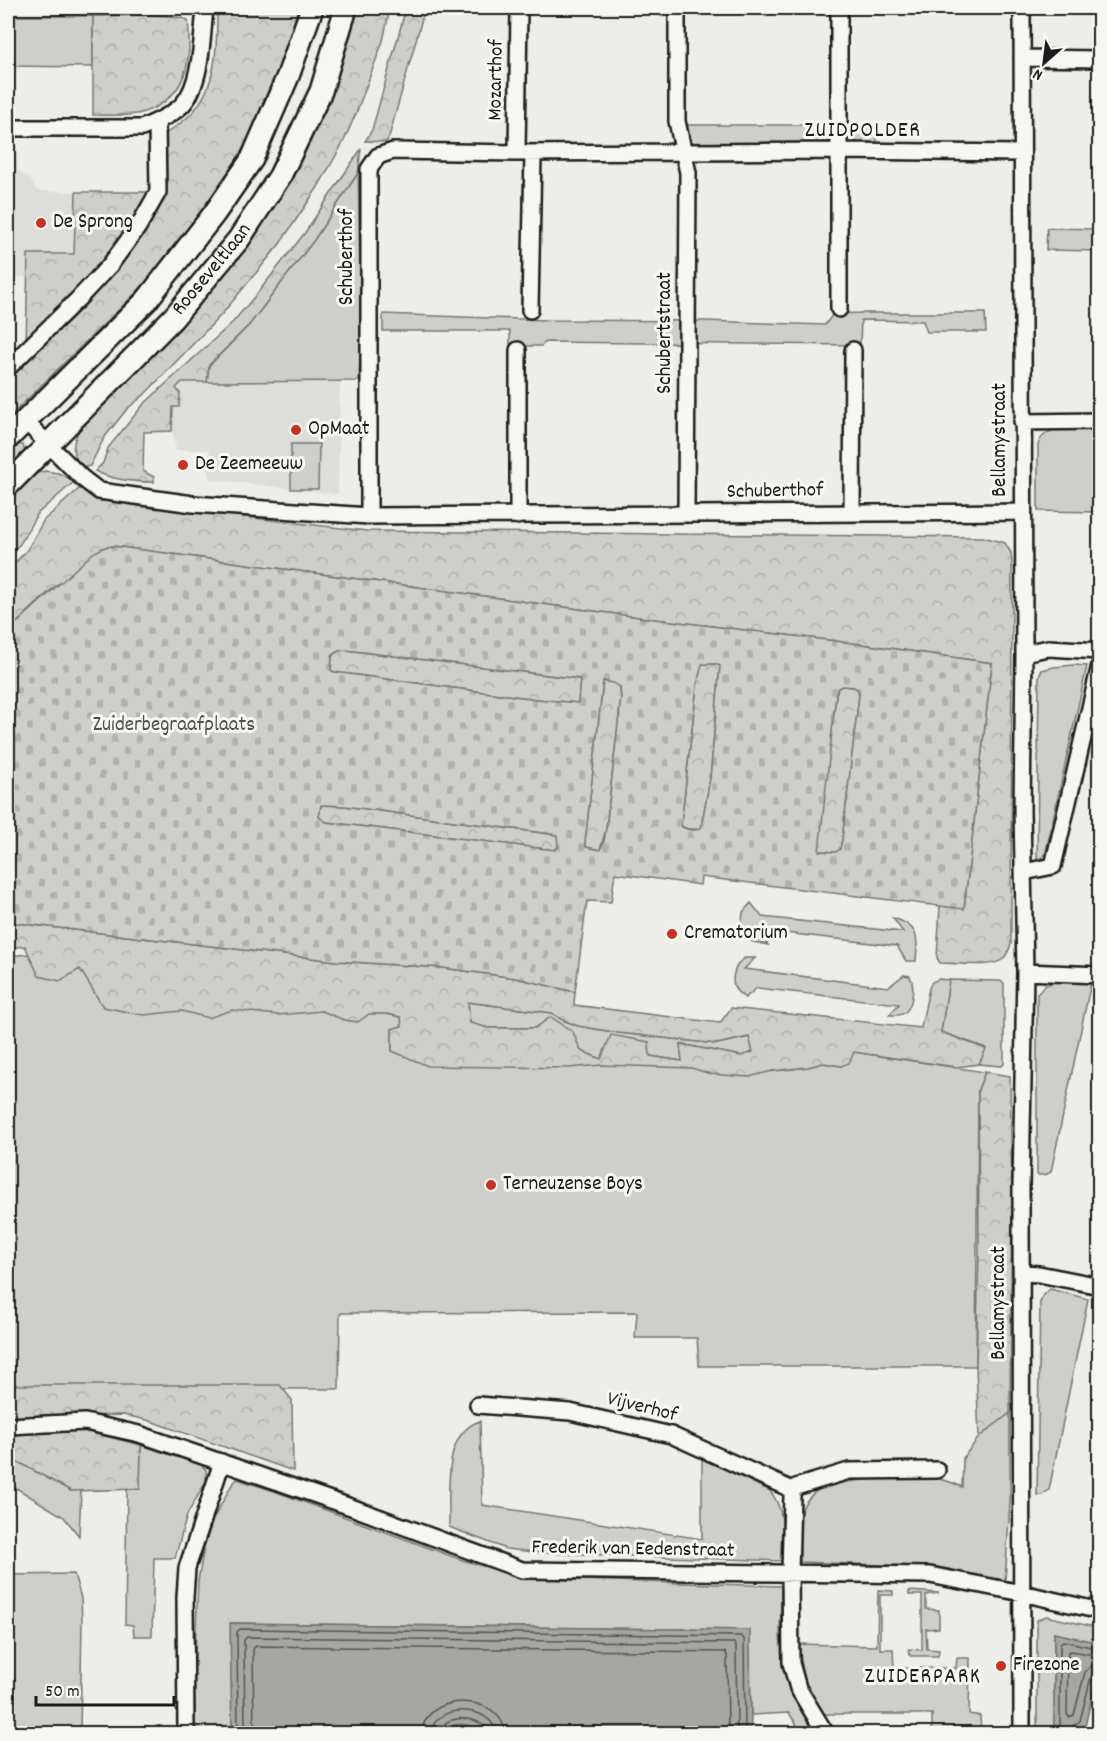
<svg xmlns="http://www.w3.org/2000/svg" width="1107" height="1741" viewBox="0 0 1107 1741" font-family="Dekko,sans-serif">
<style>
.built{fill:#ddddda}
.grass{fill:#cececb;stroke:#757574;stroke-width:1.5}
.forest{fill:url(#forest-crowns);stroke:#757574;stroke-width:1.5;fill-rule:evenodd}
.cemetery{fill:url(#cemetery-stones);stroke:#757574;stroke-width:1.5;fill-rule:evenodd}
.water{fill:#a6a6a3;stroke:#6f6f6d;stroke-width:1.5}
.lines{fill:none;stroke-linecap:round;stroke-linejoin:round}
.shore{stroke:#535352;stroke-width:1.5}
.minor-casing{stroke:#1c1c1c;stroke-width:20}
.secondary-casing{stroke:#1c1c1c;stroke-width:26}
.minor{stroke:#f6f6f2;stroke-width:15}
.secondary{stroke:#f6f6f2;stroke-width:21}
.poi-dot{fill:#c8321e;stroke:#f6f6f2;stroke-width:2}
.labels{text-anchor:middle;dominant-baseline:central;stroke-width:6;stroke-linejoin:round;paint-order:stroke}
.street-label{font-size:21px;fill:#1c1c1c;stroke:#f6f6f2}
.poi-label{font-size:21px;fill:#1c1c1c;stroke:#f6f6f2;text-anchor:start}
.park-label{font-size:21px;fill:#515151;stroke:#f6f6f2}
.neighbourhood-label{font-size:22px;letter-spacing:1.5px;fill:#1c1c1c;stroke:#f6f6f2}
</style>
<defs>
<pattern id="forest-crowns" width="20" height="18" patternUnits="userSpaceOnUse" patternTransform="scale(1.5)"><rect width="20" height="18" fill="#cececb"/><path d="M2 6a3 3 0 1 1 6 0M12 15a3 3 0 1 1 6 0" fill="none" stroke="#b0b0ae"/></pattern>
<pattern id="cemetery-stones" width="16" height="16" patternUnits="userSpaceOnUse" patternTransform="scale(1.5)"><rect width="16" height="16" fill="#cececb"/><path d="M2 7V4a2 2 0 0 1 4 0v3zM10 15v-3a2 2 0 0 1 4 0v3z" fill="#b0b0ae"/></pattern>
</defs>
<rect width="100%" height="100%" fill="#edede9"/>
<filter id="ink" filterUnits="userSpaceOnUse"><feTurbulence type="fractalNoise" baseFrequency=".0167" numOctaves="2"/><feDisplacementMap in="SourceGraphic" scale="12" xChannelSelector="R" yChannelSelector="G"/><feConvolveMatrix kernelMatrix="1 2 1 2 8 2 1 2 1" color-interpolation-filters="sRGB"/></filter>
<g filter="url(#ink)">
<path class="built" d="M8 142H17L18 171 30 179 37 191 76 192 75 254H29L28 277H8Z
M340 381 338 494 209 479V450H176L172 431 173 407 176 389 182 382Z"/>
<path class="grass" d="M8 16H93V67L8 66Z
M852 124 876 125 877 144H861L853 140Z
M684 125H826V139L818 145H692L688 144Z
M358 173 361 323 359 381 207 382 209 366 250 324 314 240Z
M1047 228 1099 229V251L1046 250Z
M865 313H985L986 332H927L923 321 861 320 860 345 546 342 541 346H510V331H383V314L546 320 705 321 825 325 833 314Z
M1056 429H1099V512L1038 511V445C1041 435 1047 433 1056 429Z
M16 443 23 445 25 452 24 455 8 472V450Z
M291 444H319L318 489H291Z
M1074 665 1087 666 1046 851 1043 857 1037 859 1039 677 1042 670 1054 667Z
M751 903 762 917 903 932 893 918C919 926 918 936 916 961H906L897 946 759 930 768 945 753 942 744 936 741 929 743 912Z
M29 954 38 972 80 969 369 1013 387 1014 402 1017V1026L392 1029V1050L766 1072 808 1067 823 1063 841 1066 854 1052 985 1072 978 1090 976 1366H699L697 1338H635L637 1312 342 1313 340 1314 339 1389 8 1388V956Z
M745 958H755L744 969 888 987 904 975 910 976C915 986 913 1007 904 1013 900 1016 893 1015 889 1015L899 1004 757 988 745 998C741 995 735 991 734 986 731 976 736 963 745 958Z
M949 980 1000 981 1004 983V1064L1001 1066 979 1064 986 1048 941 1032Z
M1060 980 1091 982 1051 1172 1045 1175H1037V994L1046 985Z
M467 1002 552 1013 561 1019 578 1026 619 1033 717 1044 750 1037 753 1052 742 1056 680 1044 682 1061 650 1056 601 1059 581 1051 572 1032 535 1028H488L470 1023Z
M1050 1289 1088 1299 1049 1490 1042 1495H1037L1040 1303 1043 1295Z
M1010 1413V1502L1005 1581 937 1567 800 1562C800 1543 795 1520 805 1503 808 1499 813 1493 818 1490 835 1480 910 1475 931 1478 942 1479 952 1482 962 1487L963 1458 979 1437Z
M480 1421 482 1505 702 1539V1458L770 1491C786 1510 783 1537 783 1561L543 1553 506 1549 449 1527C450 1495 441 1433 480 1421Z
M141 1445 201 1465 206 1470V1481L187 1515 175 1558H154L152 1636H134L133 1625 125 1624 127 1489H140Z
M8 1461 22 1464 71 1491 81 1489 79 1536 64 1517 8 1483Z
M237 1479 274 1491 462 1560 508 1573 547 1579 782 1586C780 1620 777 1656 790 1688 796 1704 806 1719 814 1733H802L789 1713 751 1715 749 1630 231 1623 232 1733 195 1734 194 1680 198 1581 204 1547 213 1520 231 1486Z
M74 1574 81 1598 82 1621 80 1733H8V1575Z
M878 1590 893 1591V1595H880V1649H893L894 1668H956L957 1658H970L969 1714 980 1716 981 1733H932V1714H822L805 1682 798 1644 877 1646Z
M909 1591 939 1593 926 1595V1609L939 1610V1628L926 1629 927 1649 939 1650 938 1656H911L909 1654V1649L922 1650V1595H909Z
M1046 1616 1099 1628V1643L1054 1633V1733H1037V1620Z"/>
<path class="forest" d="M217 8H298L279 73 263 111 232 169 192 225 148 281 8 418V378L70 320 90 300 123 259 165 193V134C174 128 183 122 191 114 218 86 217 44 217 8Z
M358 8H390L383 41 357 111 343 143 318 187 279 245 222 314 144 395 127 409 104 438 90 466 85 467C67 456 73 437 84 423L205 297 240 253 293 170 309 140 338 75Z
M406 8H425L389 137 386 142 365 141 372 130Z
M93 16C115 16 170 12 188 20 192 60 188 97 144 112 131 117 108 115 93 115Z
M361 149 358 173 314 240 250 324 209 365 207 382H182L176 388 180 393 179 407H173L172 431 144 432 143 471 154 477V482C135 482 112 480 95 471L103 463 108 448 143 405 233 322 260 290 304 234Z
M76 192H149C118 252 72 298 26 346L28 254H74Z
M45 471 58 473 75 481 37 514 20 544 8 555V499L31 475Z
M80 488 96 500 367 531 983 537 1005 543 1011 553 1012 564 1011 944C1009 950 1007 956 1002 960 991 968 954 963 940 963L937 958 940 906 964 908 992 663 868 645 646 618 113 546 54 587 8 631V570L27 550 44 520Z
M346 650 580 679 578 703 536 699 334 672 331 670 332 656 338 651Z
M701 664H716L720 666 710 779 701 828C695 830 689 830 682 827L681 824 697 685Z
M603 681 613 683 620 687 621 698 606 829 600 850 586 847 585 842Z
M842 686 854 687 858 690 859 695 842 841 840 850 836 852 818 851 836 694 838 688Z
M321 805 344 806 558 835V847L555 850 326 822 319 817Z
M8 922 336 961 443 968 516 978 575 992 574 1005 720 1023 731 1008 921 1028 929 988 932 982 939 979 949 980 941 1032 986 1049 979 1064 956 1067 854 1052 849 1063 841 1066 823 1063 808 1067 772 1071 749 1077 710 1074 692 1068 601 1065 568 1068 428 1066 392 1051V1029L402 1026 401 1017 387 1014H369L358 1022 344 1020 322 1011 278 1015 232 1010 208 1018 182 1011 143 1015 103 1007 80 969 60 981 39 976 25 946 8 948ZM468 1002 552 1013 561 1019 578 1026 619 1033 717 1044 749 1037 753 1052 741 1056 680 1044 682 1061 650 1056 649 1042 611 1035 601 1059 581 1051 573 1032 551 1017 535 1028H488L470 1023Z
M985 1072 1010 1076 1012 1197 1010 1413 979 1437 976 1366 979 1252 978 1090Z
M8 1385H280L292 1400 293 1471 147 1420 124 1415 8 1417Z
M85 1431 141 1445 140 1489 71 1491 22 1464 8 1461V1433Z
M456 1725H469L487 1733 443 1734 450 1727Z"/>
<path class="cemetery" d="M113 546 646 618 868 645 992 663 964 909 701 877 700 885 615 873 611 902 587 901 575 992 516 978 443 968 336 961 8 922V631L93 553 105 547ZM346 650 580 679 578 703 536 699 334 672 331 670 332 656 338 651ZM702 664H716L720 666 710 779 701 828C695 831 688 830 682 827L681 824 697 685ZM603 681 613 683 620 687 621 698 606 829 604 841 600 850 586 847 585 842ZM842 686 854 687 858 690 859 695 842 840 840 849 836 852 819 851 836 694 838 688ZM321 805 344 806 557 835 558 847 555 850 326 822 319 817Z"/>
<path class="water" d="M230 1623 750 1630 751 1733 487 1734C473 1726 455 1717 443 1734L232 1733Z
M1054 1633 1099 1643V1667L1084 1730 1078 1728 1077 1733H1054Z"/>
<g class="lines">
<path class="shore" d="M1100 1656 1071 1651 1068 1652 1067 1714 1069 1717 1074 1715 1085 1672 1091 1666 1100 1664
M238 1734 237 1632 240 1629 741 1636 744 1639 745 1734
M245 1734 244 1640 247 1637 734 1643 736 1646 737 1734
M254 1734 253 1649 256 1646 725 1652 727 1655 728 1734
M422 1734C423 1691 503 1692 505 1734
M431 1734C432 1702 494 1704 496 1734
M438 1734C441 1713 485 1714 488 1734
M1060 1734V1643L1063 1641 1100 1649
M1071 1734 1073 1726 1080 1721 1091 1677 1094 1673 1100 1672"/>
<g class="minor-casing">
<path id="minor" d="M677 8V121L688 173 686 514
M839 8V309
M1022 8 1024 653 1022 810 1025 972 1021 1187 1022 1734
M1022 58 1100 59
M8 128H142C154 123 174 114 183 104 202 82 202 36 205 8
M517 153 519 8
M530 310 533 153
M8 368 79 298 110 265 138 227 158 192 157 122
M25 421 82 478 99 491 193 504 369 516 1023 512
M1022 422 1100 421
M852 512 853 350
M369 516V169L378 156 393 151 517 153 839 151 1021 153
M518 516V350
M1024 653 1048 648 1100 651
M1024 872 1053 866 1100 665
M1025 972 1100 975
M1022 1273 1039 1274 1100 1286
M478 1405 570 1412 671 1435 786 1487
M8 1426 85 1422 139 1434 351 1507 522 1570 930 1575 1022 1593 1100 1611
M796 1487 849 1471 937 1470
M792 1495 790 1574 791 1663 798 1688 826 1734
M186 1734 185 1597 187 1568 222 1462"/>
</g>
<g class="secondary-casing">
<g id="secondary">
<path d="M8 438 146 301 214 214 252 159 288 76 312 8"/>
<path id="s1" d="M8 485 173 318 239 239 280 176 321 91 346 8"/>
</g>
</g>
<use href="#minor" class="minor"/>
<use href="#secondary" class="secondary"/>
</g>
</g>
<g class="poi-dot">
<circle cx="41" cy="223" r="6"/>
<circle cx="296" cy="430" r="6"/>
<circle cx="183" cy="465" r="6"/>
<circle cx="672" cy="934" r="6"/>
<circle cx="491" cy="1185" r="6"/>
<circle cx="1001" cy="1666" r="6"/>
</g>
<g class="labels">
<g class="street-label">
<text transform="translate(497 80) rotate(-89)">Mozarthof</text>
<text transform="translate(348 257) rotate(-90)">Schuberthof</text>
<text stroke="none"><textPath href="#s1" startOffset="297">Rooseveltlaan</textPath></text>
<text transform="translate(666 333) rotate(-90)">Schubertstraat</text>
<text transform="translate(1001 440) rotate(-90)">Bellamystraat</text>
<text transform="translate(775 492) rotate(-1)">Schuberthof</text>
<text transform="translate(1000 1303) rotate(-90)">Bellamystraat</text>
<text transform="translate(642 1408) rotate(14)">Vijverhof</text>
<text transform="translate(633 1550) rotate(1)">Frederik van Eedenstraat</text>
</g>
<g class="poi-label">
<text x="53" y="223">De Sprong</text>
<text x="308" y="430">OpMaat</text>
<text x="195" y="465">De Zeemeeuw</text>
<text x="684" y="934">Crematorium</text>
<text x="503" y="1185">Terneuzense Boys</text>
<text x="1013" y="1666">Firezone</text>
</g>
<g class="park-label">
<text x="174" y="726">Zuiderbegraafplaats</text>
</g>
<g class="neighbourhood-label">
<text x="863" y="131">ZUIDPOLDER</text>
<text x="923" y="1677">ZUIDERPARK</text>
</g>
</g>
<rect width="1107" height="1741" fill="none" stroke="#f6f6f2" stroke-width="30"/>
<rect x="15" y="15" width="1077" height="1711" fill="none" stroke="#1c1c1c" stroke-width="2" filter="url(#ink)"/>
<g transform="translate(1044 63) rotate(208)" stroke="#f6f6f2" stroke-width="4.5" paint-order="stroke">
<path d="M0-4.5L10 22L0 15L-10 22Z" fill="#1c1c1c"/>
<text y="-9" font-size="16" font-weight="bold" text-anchor="middle" fill="#1c1c1c">N</text>
</g>
<path d="M36 1696v9h138v-9" fill="none" stroke="#1c1c1c" stroke-width="3"/>
<text x="45" y="1696" font-size="18" fill="#1c1c1c" stroke="#f6f6f2" stroke-width="4.5" paint-order="stroke">50 m</text>
</svg>
